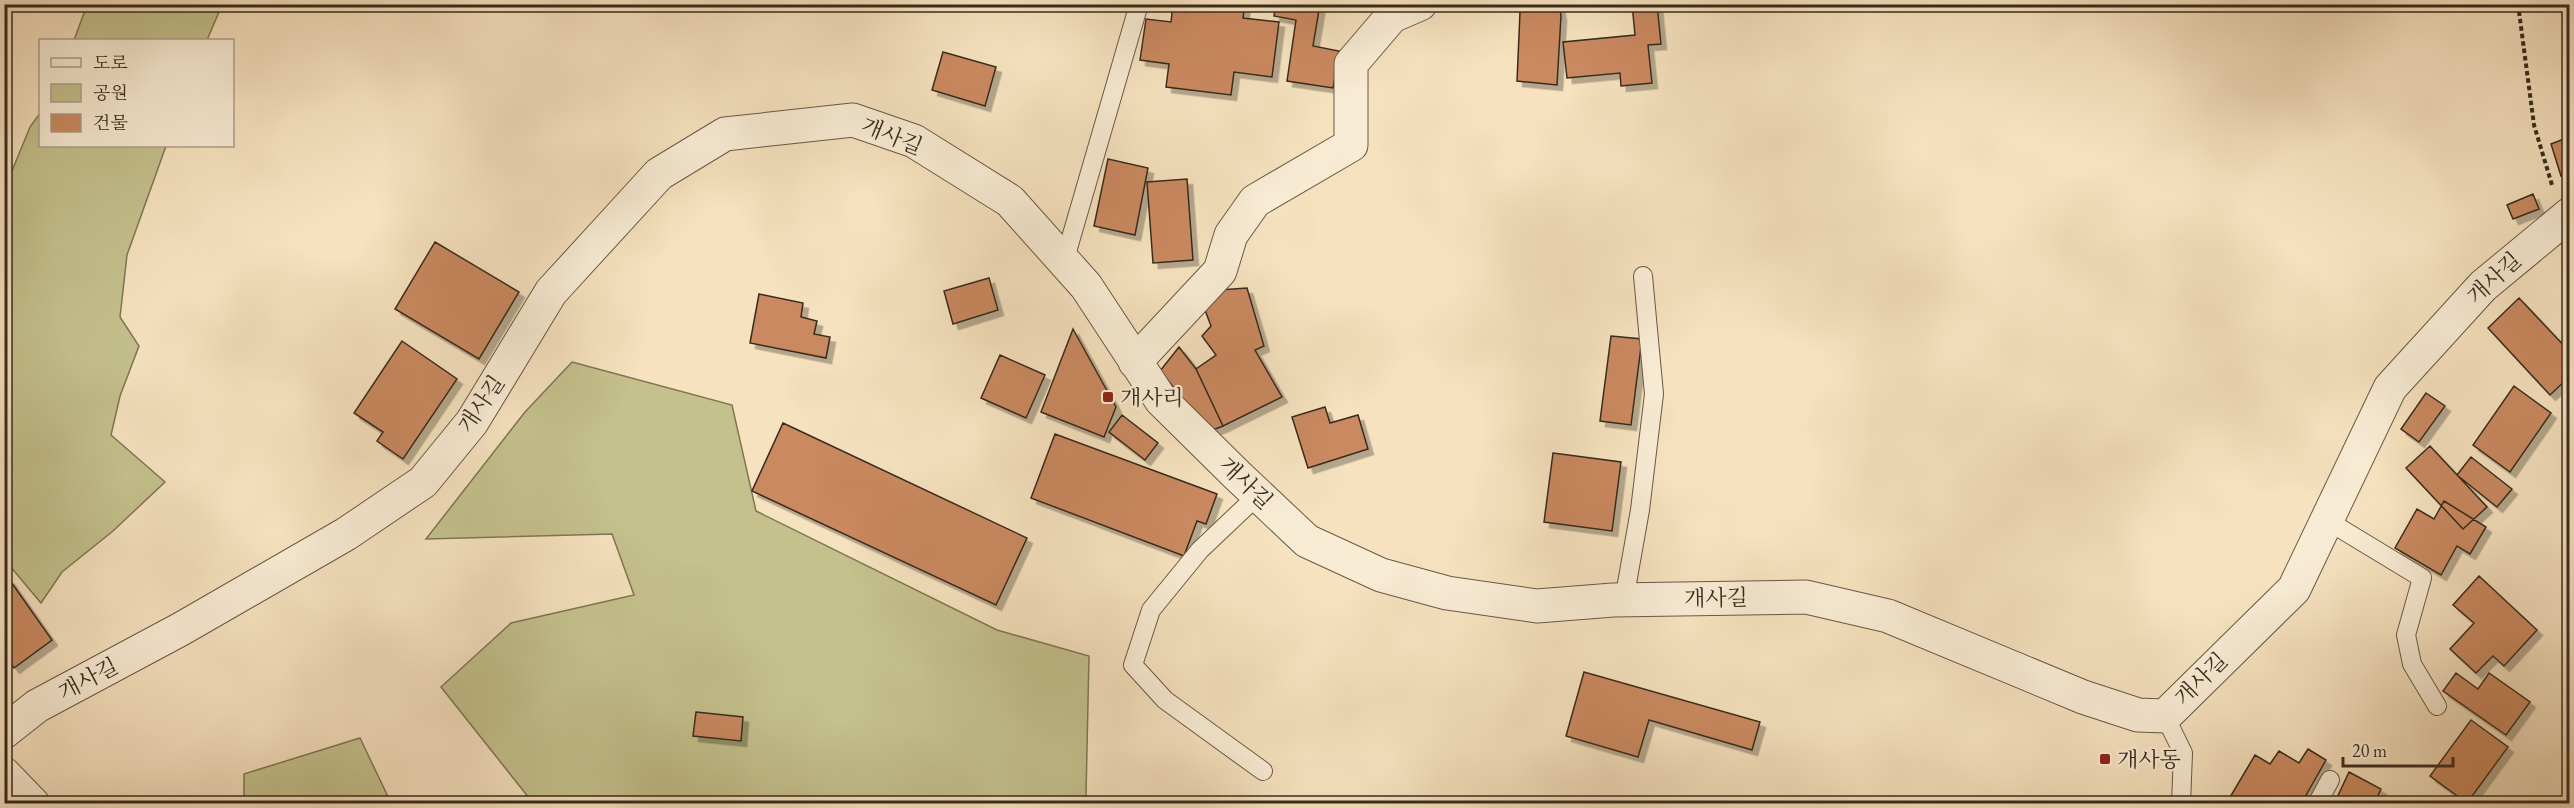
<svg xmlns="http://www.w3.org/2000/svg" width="2574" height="808" viewBox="0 0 2574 808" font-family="'EB Garamond','Noto Serif KR',serif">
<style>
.green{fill:#c4c18d;stroke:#7e7655;stroke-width:1.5}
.building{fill:#ca8960;stroke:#382b1d;stroke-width:1.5;filter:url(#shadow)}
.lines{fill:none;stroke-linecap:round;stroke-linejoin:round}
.lane-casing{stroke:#685946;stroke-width:20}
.street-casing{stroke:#685946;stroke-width:35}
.path{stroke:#382b1d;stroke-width:4;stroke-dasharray:4.5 3;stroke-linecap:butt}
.lane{stroke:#f9ecd5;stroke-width:18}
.street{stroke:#f9ecd5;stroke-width:33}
.poi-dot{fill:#8f2418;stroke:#f9ecd5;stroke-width:2}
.labels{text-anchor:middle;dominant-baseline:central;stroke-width:4.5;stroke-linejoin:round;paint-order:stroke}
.street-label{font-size:22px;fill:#382b1d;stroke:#f9ecd5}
.poi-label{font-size:22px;fill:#382b1d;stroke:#f9ecd5;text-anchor:start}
</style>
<defs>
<filter id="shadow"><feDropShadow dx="5.5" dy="5.5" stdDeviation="0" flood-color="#0004"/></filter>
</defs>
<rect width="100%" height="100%" fill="#f6e2bf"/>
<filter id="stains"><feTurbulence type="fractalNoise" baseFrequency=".00333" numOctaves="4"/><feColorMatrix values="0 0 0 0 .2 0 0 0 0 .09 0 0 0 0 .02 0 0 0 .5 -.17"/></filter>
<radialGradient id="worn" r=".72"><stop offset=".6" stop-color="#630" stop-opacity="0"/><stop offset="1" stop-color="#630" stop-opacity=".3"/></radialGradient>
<path class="green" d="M87 5V4L222 5 207 40H74Z
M40 113V146H166L127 255 120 317 139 346 120 396 111 435 165 482 113 531 62 572 41 603 4 559 5 188 30 127Z
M572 362 732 405 756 511 997 630 1089 656 1086 795 1090 803H533L441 687 511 623 634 595 612 534 426 539 525 412Z
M360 738 391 803H244V774Z"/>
<path class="building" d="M1173 4H1245L1243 18 1279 22 1272 77 1234 72 1231 95 1166 87 1169 64 1140 60 1146 19 1171 22Z
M1276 4H1320L1313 46 1339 51 1333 88 1287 81 1296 20 1274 16Z
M1518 4H1559L1561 16 1557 85 1517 81 1520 12Z
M1632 4H1657L1661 44 1648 45 1652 83 1621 86 1620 73 1567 78 1563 42 1635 35Z
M943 52 996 67 985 106 932 90Z
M2564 139 2570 155V173L2561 176 2551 144Z
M1108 159 1148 168 1135 235 1094 226Z
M1187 179 1193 260 1153 263 1147 182Z
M2533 194 2539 209 2513 219 2507 205Z
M435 242 519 292 479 359 395 309Z
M989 278 998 310 953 324 944 291Z
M1247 288 1264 346 1255 350 1282 397 1223 426 1196 369 1216 355 1202 336 1211 326 1205 310 1219 290Z
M759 294 803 303 801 317 817 321 814 334 830 337 826 358 750 343Z
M2519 298 2570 352V376L2550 395 2488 328Z
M1073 329 1116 407 1104 437 1041 412Z
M1611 336 1642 339 1631 425 1600 421Z
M402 341 457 379 403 459 377 441 383 432 354 413Z
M1179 347 1196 369 1223 426 1210 431 1160 371Z
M1000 355 1045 375 1026 418 981 398Z
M2514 386 2551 413 2510 472 2473 445Z
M2426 393 2445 406 2419 442 2401 429Z
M1325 407 1330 423 1358 415 1368 449 1308 468 1292 417Z
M1122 415 1158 443 1145 460 1109 432Z
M783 423 1027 538 996 605 752 491Z
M1055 434 1217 494 1206 524 1197 521 1184 556 1031 498Z
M2430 446 2487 507 2463 529 2406 468Z
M1553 453 1621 462 1612 531 1544 522Z
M2471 457 2512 489 2497 507 2457 475Z
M2444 501 2486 527 2470 554 2457 546 2441 575 2395 548 2417 509 2434 519Z
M2479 576 2537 630 2504 666 2493 656 2476 673 2450 649 2474 623 2453 605Z
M9 579 52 640 14 668 4 654V582Z
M1584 672 1760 722 1752 750 1649 720 1638 757 1566 736Z
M2456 673 2478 689 2489 673 2530 702 2506 735 2443 691Z
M696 712 743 717 741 741 693 736Z
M2471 720 2508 747 2467 803 2430 776Z
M2308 749 2326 760 2301 804H2226L2255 755 2270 764 2279 751 2299 763Z
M2349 772 2381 789 2374 804H2334Z"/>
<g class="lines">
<g class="lane-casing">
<path id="lane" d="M1064 262 1139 4
M1258 495 1200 550 1151 610 1133 665 1165 700 1263 771
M2328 521 2422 578 2406 635 2412 664 2437 706
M1624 600 1640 510 1654 394 1643 276
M2165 716 2183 753 2181 804
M2317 804 2330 780"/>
</g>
<g class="street-casing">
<path id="street" d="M1135 362 1220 271 1231 235 1255 201 1351 145V64L1392 16 1420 4
M4 732 37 706 181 629 346 534 423 482 472 422 551 292 659 174 725 134 853 120 914 141 1010 201 1086 286 1161 400 1237 475 1307 541 1381 575 1447 593 1537 606 1613 600 1806 597 1888 616 2083 697 2138 715 2165 716 2294 589 2390 388 2483 286 2570 214
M4 774 33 804"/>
</g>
<path class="path" d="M2518 4 2534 125 2552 185"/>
<use href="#lane" class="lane"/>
<use href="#street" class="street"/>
</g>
<g class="poi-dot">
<rect x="1102" y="391" width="12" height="12" rx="3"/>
<rect x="2099" y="753" width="12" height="12" rx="3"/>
</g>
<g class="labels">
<g class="street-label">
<text transform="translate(892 136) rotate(22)">개사길</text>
<text transform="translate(2494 278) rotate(-43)">개사길</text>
<text transform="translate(481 404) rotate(-56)">개사길</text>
<text transform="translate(1246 483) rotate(44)">개사길</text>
<text transform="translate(1716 598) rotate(-1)">개사길</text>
<text transform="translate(88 679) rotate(-28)">개사길</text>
<text transform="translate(2201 679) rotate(-45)">개사길</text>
</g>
<g class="poi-label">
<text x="1120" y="397">개사리</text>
<text x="2117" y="759">개사동</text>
</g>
</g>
<rect width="2574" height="808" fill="none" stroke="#f6e2bf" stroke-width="24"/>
<rect x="6" y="6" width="2562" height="796" fill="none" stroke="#382b1d" stroke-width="3"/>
<rect x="12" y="12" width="2550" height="784" fill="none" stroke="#382b1d" stroke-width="1.5"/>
<rect x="39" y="39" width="195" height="108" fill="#f9ecd5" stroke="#ac9f8b" stroke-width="1.5"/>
<rect x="51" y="58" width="30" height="9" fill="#f9ecd5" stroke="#ac9f8b" stroke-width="1.5"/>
<text x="93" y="69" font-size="18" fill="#382b1d">도로</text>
<rect x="51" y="84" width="30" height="18" fill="#c4c18d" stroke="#ac9f8b" stroke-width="1.5"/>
<text x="93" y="99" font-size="18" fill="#382b1d">공원</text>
<rect x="51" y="114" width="30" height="18" fill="#ca8960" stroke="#ac9f8b" stroke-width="1.5"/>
<text x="93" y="129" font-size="18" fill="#382b1d">건물</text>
<path d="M2343 757v9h110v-9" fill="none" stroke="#382b1d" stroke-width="3"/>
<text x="2352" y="757" font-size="18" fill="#382b1d" stroke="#f9ecd5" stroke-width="4.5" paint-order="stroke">20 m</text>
<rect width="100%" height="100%" filter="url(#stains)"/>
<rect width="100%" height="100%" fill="url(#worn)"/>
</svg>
